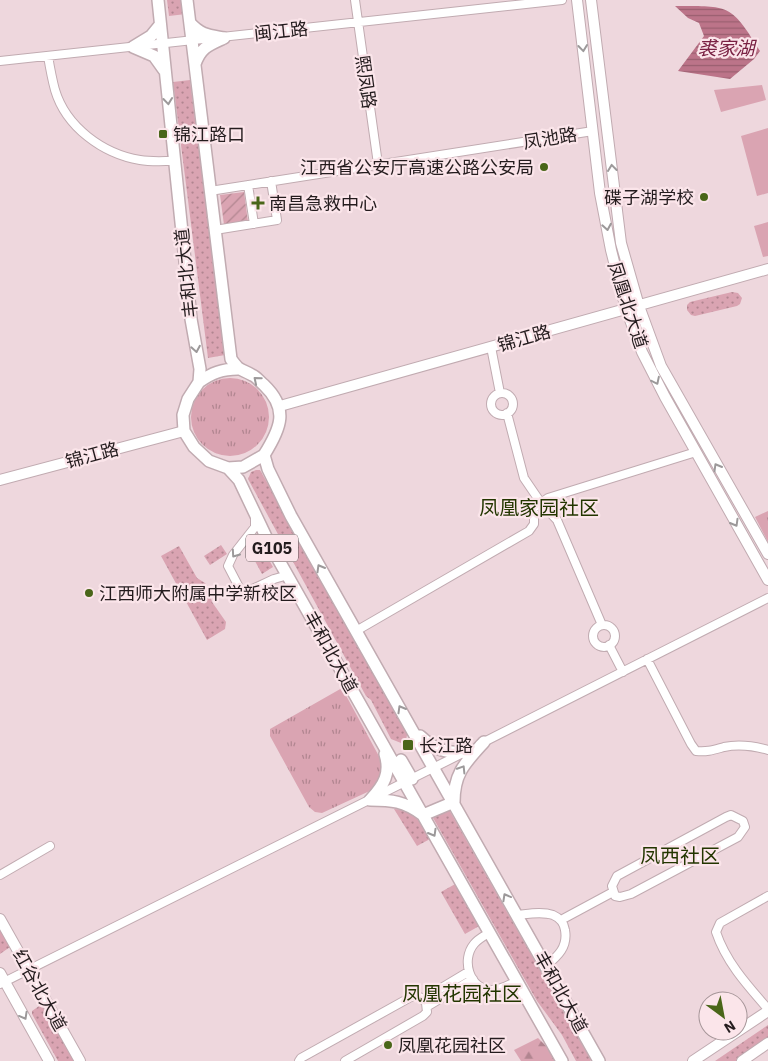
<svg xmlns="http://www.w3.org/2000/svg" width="768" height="1061" viewBox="0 0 768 1061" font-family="'IBM Plex Sans','Noto Sans SC',sans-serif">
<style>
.grass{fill:url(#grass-dots)}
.forest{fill:url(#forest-firs)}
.park{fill:url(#park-tufts)}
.garden{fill:url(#garden-furrows)}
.pitch{fill:#daa4b2}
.water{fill:url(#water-rules)}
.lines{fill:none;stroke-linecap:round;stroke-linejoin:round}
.minor-casing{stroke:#c1abb1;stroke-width:10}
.major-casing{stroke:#c1abb1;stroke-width:12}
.highway-casing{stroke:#c1abb1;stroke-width:14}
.minor{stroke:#fff;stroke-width:8}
.major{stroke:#fff;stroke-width:10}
.highway{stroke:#fff;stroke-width:11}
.oneway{stroke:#9c999a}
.poi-dot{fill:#4a6619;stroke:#fbe5ea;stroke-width:2}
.labels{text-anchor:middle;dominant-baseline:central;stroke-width:4.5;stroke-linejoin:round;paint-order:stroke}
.shield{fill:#fbe5ea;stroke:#64585b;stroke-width:1}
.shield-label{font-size:16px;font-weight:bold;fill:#241c1e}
.street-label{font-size:18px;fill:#241c1e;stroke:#fbe5ea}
.poi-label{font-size:18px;fill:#241c1e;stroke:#fbe5ea;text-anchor:start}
.water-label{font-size:19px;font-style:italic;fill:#792143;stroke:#fbe5ea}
.quarter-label{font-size:20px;fill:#233600;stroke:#fbe5ea}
</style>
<defs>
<pattern id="grass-dots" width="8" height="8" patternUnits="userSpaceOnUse" patternTransform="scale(1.25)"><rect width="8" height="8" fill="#daa4b2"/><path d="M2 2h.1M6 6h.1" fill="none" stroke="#b18590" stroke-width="1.8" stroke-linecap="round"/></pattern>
<pattern id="forest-firs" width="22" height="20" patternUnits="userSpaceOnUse" patternTransform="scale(1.25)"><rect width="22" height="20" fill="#daa4b2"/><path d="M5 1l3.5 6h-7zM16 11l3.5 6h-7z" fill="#b18590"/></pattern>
<pattern id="park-tufts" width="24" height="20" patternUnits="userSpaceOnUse" patternTransform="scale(1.25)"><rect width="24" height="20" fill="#daa4b2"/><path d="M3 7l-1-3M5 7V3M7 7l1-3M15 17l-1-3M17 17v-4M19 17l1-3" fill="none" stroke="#b18590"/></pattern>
<pattern id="garden-furrows" width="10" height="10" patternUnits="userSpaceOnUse" patternTransform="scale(1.25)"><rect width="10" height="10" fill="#daa4b2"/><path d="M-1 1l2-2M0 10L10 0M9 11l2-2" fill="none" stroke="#b18590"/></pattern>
<pattern id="water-rules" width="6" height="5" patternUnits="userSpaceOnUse" patternTransform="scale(1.25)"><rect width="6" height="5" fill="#bc7489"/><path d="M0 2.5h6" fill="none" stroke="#995e6f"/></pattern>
</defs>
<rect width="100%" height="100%" fill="#eed7dd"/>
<path class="grass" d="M167 0H185L186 14 169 16Z
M190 80 225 355 208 358 173 82Z
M732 292 738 293 742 298 740 304 737 306 695 316 691 315 687 310V305L690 302Z
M256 470H260L408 732 405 742 401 743 391 739 371 700 366 696 248 479 251 472Z
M259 542 273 567 262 574 248 548Z
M221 545 227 554 210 565 204 556Z
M179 546 197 578 205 583 208 587 212 602 226 622 225 629 207 640 161 556Z
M447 806 591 1060 590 1061H576L562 1035 537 1001 432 816Z
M394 809C416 810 420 822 430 839L417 846Z
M457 883 481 925 465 934 441 892Z
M0 926 9 942 10 947 0 954Z
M42 1004 48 1010 76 1061H58L32 1014V1011Z
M768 1025V1039L736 1061H715Z"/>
<path class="forest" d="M538 1038 547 1047 555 1061H521L514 1050Z"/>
<path class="park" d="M191 417a39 39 0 1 1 78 0a39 39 0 1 1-78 0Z
M768 511V542L755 517Z
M342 688 381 760 383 767 380 777 374 789 322 813 315 812 309 807 270 736V729Z"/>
<path class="garden" d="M244 192 248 222 224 225 220 195Z"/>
<path class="pitch" d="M762 85 766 100 721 112 714 90Z
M768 128V193L757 196 741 136Z
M768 222V256L763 257 754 226Z"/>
<path class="water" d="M675 6C730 6 731 4 760 51L754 59 730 79 678 71 704 36 699 23 688 18Z"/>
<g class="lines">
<g class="minor-casing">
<path id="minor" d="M355 0 378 164
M48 56C50 68 52 79 55 90 66 127 103 154 140 160 151 162 163 161 174 161
M0 61 562 0
M248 185 254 224
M210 191 593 131
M215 230 277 220 271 181
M491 347 500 393
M491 404a11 11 0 1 1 22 0a11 11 0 1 1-22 0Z
M507 413 524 478 541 503 557 520 602 625
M255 516V527L233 555 228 566 240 589 246 592 274 579 288 575
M593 636a11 11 0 1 1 22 0a11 11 0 1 1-22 0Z
M356 631 529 531 534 524V508L548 498 696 452
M609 645 623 672
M647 659 691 744 696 751C708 752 713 750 724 747 739 744 754 746 768 750
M480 744 768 598
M731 815 743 821 745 827 738 837 631 894 620 897 615 896 612 886 617 876 726 817Z
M0 875 50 846
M768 896 720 923 716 932C726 962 747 985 768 1009
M517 915C528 914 542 911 553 915 560 918 564 923 565 930 568 947 558 956 546 966
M561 920 613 892
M489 933C484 936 478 939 474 944 461 960 469 988 491 990 500 990 509 985 517 981
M0 984 461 754
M423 999 468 972
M428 1006 473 979
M299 1061 301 1058 409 998C416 994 421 996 426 1003L427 1012 423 1016 345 1061"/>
</g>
<g class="major-casing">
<path id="major" d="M577 0 600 193 611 250 626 309 642 352 665 397 768 580
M591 0 621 243 639 306 661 366 768 554
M280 406 768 269
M0 480 184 431
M0 919 80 1061
M0 973 49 1061
M738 1031 768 1011
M693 1061 738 1031
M742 1061 768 1043"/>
</g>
<g class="highway-casing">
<path id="highway" d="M158 0 191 319 200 369 199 382 188 399 183 415 184 431 194 447 209 461 228 468 239 480 269 543 562 1061
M187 0 231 359C240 372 240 368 252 375 257 377 260 382 264 385 289 409 281 428 264 455L268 469 291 516 599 1061
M190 23C201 35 208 35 224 38
M133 47 154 56 164 70
M133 47 151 36 160 25
M195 64C201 47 209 45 224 38
M199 382C212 373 222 369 238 369
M228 468 243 467 264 455
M420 736C434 749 446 754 466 752
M401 760 412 779
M371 799C384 785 391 773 385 754
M370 800C392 800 404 801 423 815L454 802C454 773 465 763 484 742"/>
</g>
<use href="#minor" class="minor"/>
<use href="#major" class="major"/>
<use href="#highway" class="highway"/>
</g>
<defs><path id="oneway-chevron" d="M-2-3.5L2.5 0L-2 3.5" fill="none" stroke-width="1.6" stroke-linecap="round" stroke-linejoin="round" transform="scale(1.25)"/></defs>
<g class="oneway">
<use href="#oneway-chevron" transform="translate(583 48) rotate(83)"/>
<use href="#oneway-chevron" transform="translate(168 101) rotate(84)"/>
<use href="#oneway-chevron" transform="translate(612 168) rotate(-97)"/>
<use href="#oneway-chevron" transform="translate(607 227) rotate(80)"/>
<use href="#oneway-chevron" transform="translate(196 349) rotate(80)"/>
<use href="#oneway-chevron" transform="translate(257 380) rotate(-140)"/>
<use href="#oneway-chevron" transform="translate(656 381) rotate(64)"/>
<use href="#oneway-chevron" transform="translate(717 467) rotate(-120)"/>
<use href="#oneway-chevron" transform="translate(735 523) rotate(60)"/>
<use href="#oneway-chevron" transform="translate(235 554) rotate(125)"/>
<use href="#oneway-chevron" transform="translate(320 568) rotate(-120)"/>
<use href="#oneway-chevron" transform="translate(401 709) rotate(-120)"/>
<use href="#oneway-chevron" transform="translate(462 769) rotate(-58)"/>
<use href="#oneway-chevron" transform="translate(433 833) rotate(60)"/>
<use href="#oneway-chevron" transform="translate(506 897) rotate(-119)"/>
<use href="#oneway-chevron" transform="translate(24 1016) rotate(61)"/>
</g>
<g class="poi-dot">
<rect x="158" y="129" width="10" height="10" rx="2.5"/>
<circle cx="544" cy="167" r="5"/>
<circle cx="704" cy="197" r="5"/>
<path d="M255.5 195.5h5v5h5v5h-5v5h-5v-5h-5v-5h5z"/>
<circle cx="89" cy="593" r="5"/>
<rect x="402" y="739" width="12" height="12" rx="2.5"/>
<circle cx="388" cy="1045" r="5"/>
</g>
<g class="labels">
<rect class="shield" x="246" y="534.5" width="52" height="27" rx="4"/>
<g class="shield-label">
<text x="272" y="548">G105</text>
</g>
<g class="street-label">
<text transform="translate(281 31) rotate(-6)">闽江路</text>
<text transform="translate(366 82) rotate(82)">熙凤路</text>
<text transform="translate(550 138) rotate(-9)">凤池路</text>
<text transform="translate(186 273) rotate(-96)">丰和北大道</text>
<text transform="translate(628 305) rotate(72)">凤凰北大道</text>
<text transform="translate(524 338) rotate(-16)">锦江路</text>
<text transform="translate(92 455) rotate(-15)">锦江路</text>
<text transform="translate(331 652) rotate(61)">丰和北大道</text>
<text transform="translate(40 990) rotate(61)">红谷北大道</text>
<text transform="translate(561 992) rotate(61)">丰和北大道</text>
</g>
<g class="poi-label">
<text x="173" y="134">锦江路口</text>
<text x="534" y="167" text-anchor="end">江西省公安厅高速公路公安局</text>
<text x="694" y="197" text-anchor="end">碟子湖学校</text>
<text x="269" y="203">南昌急救中心</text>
<text x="99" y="593">江西师大附属中学新校区</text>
<text x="419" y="745">长江路</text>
<text x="398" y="1045">凤凰花园社区</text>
</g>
<g class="water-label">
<text x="726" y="48">裘家湖</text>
</g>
<g class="quarter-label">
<text x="539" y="507">凤凰家园社区</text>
<text x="680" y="855">凤西社区</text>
<text x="462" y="993">凤凰花园社区</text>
</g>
</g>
<g transform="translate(723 1016) rotate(148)"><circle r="24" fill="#fbe5ea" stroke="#a59598"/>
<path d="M0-4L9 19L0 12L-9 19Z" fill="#4a6619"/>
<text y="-8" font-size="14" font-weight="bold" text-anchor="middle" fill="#241c1e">N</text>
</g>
</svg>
